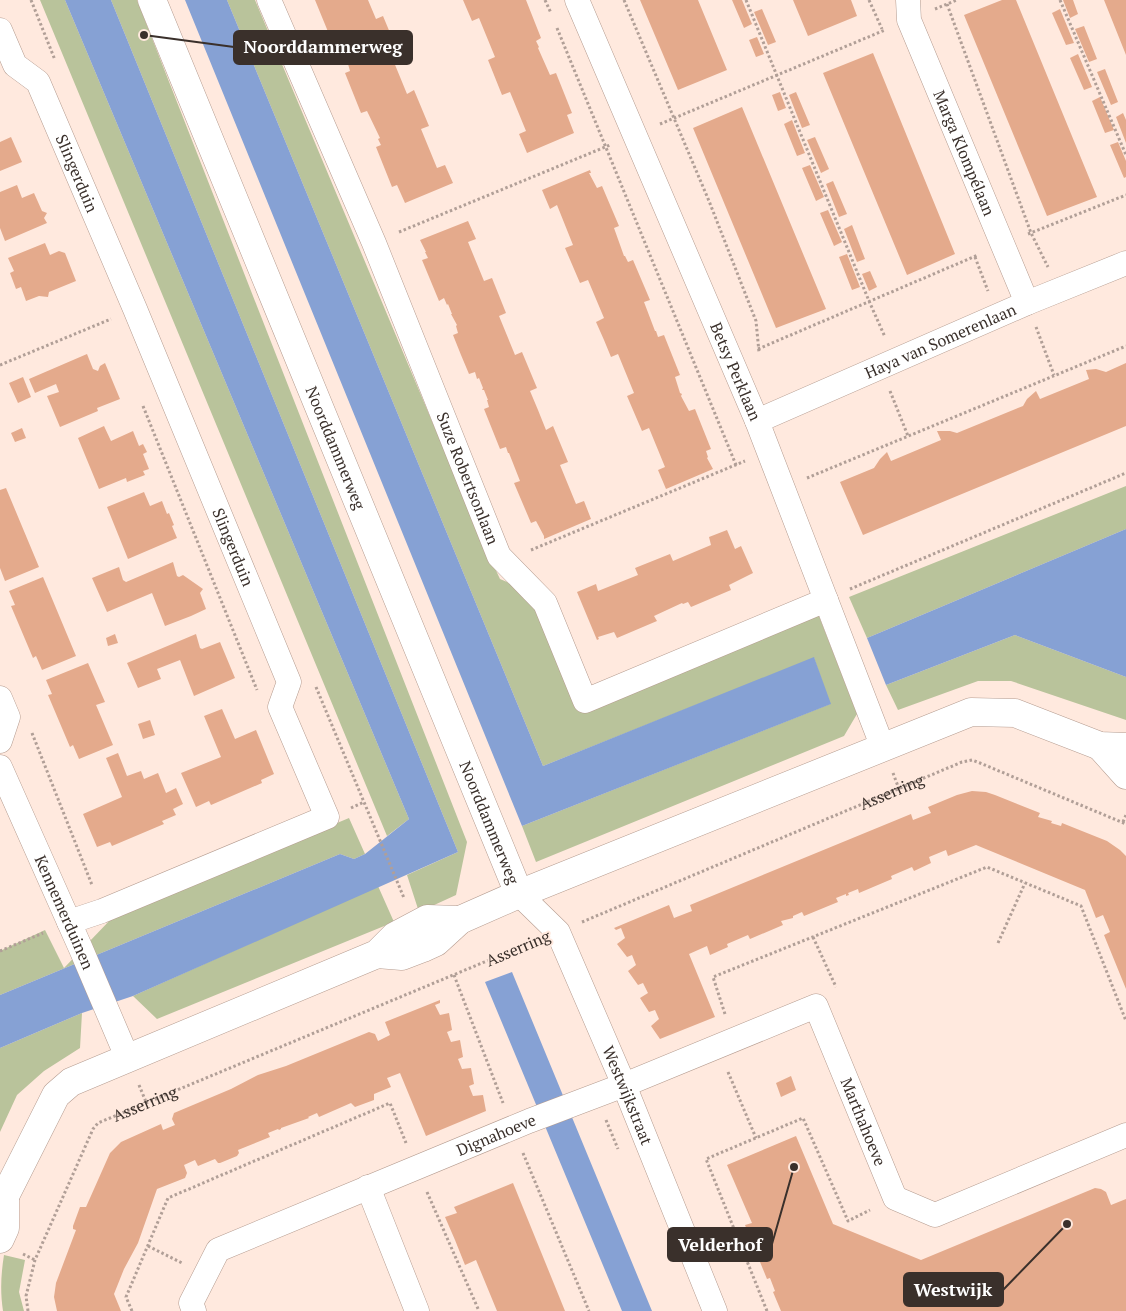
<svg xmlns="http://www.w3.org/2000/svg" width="1126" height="1311" viewBox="0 0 1126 1311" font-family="'PT Serif',serif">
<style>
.green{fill:#b9c39b}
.water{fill:#86a1d4}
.building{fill:#e4aa8c}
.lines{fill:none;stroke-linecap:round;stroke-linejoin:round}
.minor-casing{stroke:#b59c90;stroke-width:25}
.tertiary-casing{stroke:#b59c90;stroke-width:29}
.path{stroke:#b19f97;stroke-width:3;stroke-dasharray:2.5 2.5;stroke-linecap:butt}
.minor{stroke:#fff;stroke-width:24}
.tertiary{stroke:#fff;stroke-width:28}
.labels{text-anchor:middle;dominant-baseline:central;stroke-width:4;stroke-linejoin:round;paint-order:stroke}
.street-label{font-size:16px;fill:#3a302b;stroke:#ffe9de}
.leader{fill:none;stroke:#3a302b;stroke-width:2}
.callout-dot{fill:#3a302b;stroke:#ffe9de;stroke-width:2}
.callout{fill:#3a302b;stroke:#3a302b;stroke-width:2}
.callout-label{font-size:18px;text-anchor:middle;font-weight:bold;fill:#fff}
</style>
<rect width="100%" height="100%" fill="#ffe9de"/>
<path class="green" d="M40 0H65L409 819 387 836Z
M111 0H137L467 842 456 895 419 912 407 875 458 852Z
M227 0H255L484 545 500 579 523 589 539 603 584 708 817 611 857 714 844 736 536 862 522 826 830 704 814 658 543 766Z
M1126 486V529L867 638 849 597Z
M1015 635 1126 677V720L1011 681H978L898 710 886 685Z
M349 818 365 854 354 859 340 854 0 995V951L45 930 64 968 113 917Z
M378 886 394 922 157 1019 133 996Z
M82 1013 80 1048 44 1071 17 1095 0 1132V1048Z
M4 1255 25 1260 19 1292 24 1311H3C0 1291 1 1274 4 1255Z"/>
<path class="water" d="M65 0H111L458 852 133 996 82 1013 0 1048V995L340 854 354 859 365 854 409 819Z
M185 0H227L543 766 814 657 831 704 522 826Z
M1126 529V677L1015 635 886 685 867 638Z
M512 972 652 1311H622L485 982Z"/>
<path class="building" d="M315 0H368L376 19 383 16 398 52 391 55 407 94 414 90 429 126 421 129 437 168 445 165 453 183 405 203 397 185 392 187 376 147 381 145 378 139 380 138 367 111 361 113 345 73 350 71 348 64H349L342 52H344L336 37 331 39Z
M463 0H526L541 38 536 41 539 47 538 48 550 75 556 73 572 113 567 115 574 133 527 153 519 134 526 131 510 92 502 95 488 60 495 57 479 18 472 21Z
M640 0H698L727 70 678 90Z
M732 0H742L752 24 744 28Z
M793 0H851L857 16 808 36Z
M1002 0H1016L1097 197 1047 216 964 15Z
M1063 0H1073L1078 14 1070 18Z
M1104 0H1126V55Z
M762 9 776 42 768 45 754 12Z
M1060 9 1074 43 1066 45 1052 13Z
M1084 26 1097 59 1089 62 1075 29Z
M757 37 764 54 756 57 749 40Z
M873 53 955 254 907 275 823 73Z
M1078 54 1092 87 1084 90 1070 58Z
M1105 69 1118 102 1111 105 1097 72Z
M780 92 786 108 778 111 772 95Z
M796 92 810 125 802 128 789 95Z
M1100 97 1114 130 1105 133 1092 101Z
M742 107 826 309 776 328 693 128Z
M1123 113 1126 120V143L1116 117Z
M792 120 805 153 797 156 784 124Z
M11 137 22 162 0 171V142Z
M815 137 829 169 821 173 807 140Z
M1118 142 1126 161V177L1124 178 1110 145Z
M810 165 824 197 816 201 802 168Z
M590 170 591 173H589L597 188 602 186 619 226 614 228 624 256H625L628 262 633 260 650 300 644 302 655 331H656L658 337 664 335 680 375 675 377 680 393 682 394 681 396 689 411 695 409 711 449 706 451 708 457 707 458 713 469 666 489 658 470 665 467 649 428 642 431 627 396 634 393 618 354 611 357 604 340 596 322 604 318 588 280 580 283 565 248 573 245 557 205 550 209 542 190Z
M833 181 847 214 839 217 826 184Z
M17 185 22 198 34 193 42 211 47 213 44 218 47 223 5 241 0 228V192Z
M828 210 842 242 834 246 820 213Z
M468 221 476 239 468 242 484 281 492 278 506 313 499 316 515 355 522 352 537 388 530 391 538 410 546 430 553 426 568 462 560 465 576 504 584 501 591 519 544 539V536L536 521 531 523 514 483 520 481 509 453H508L506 447 500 449 484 409 489 407 487 400H488L484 390H482L483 388 479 378 477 379 475 372 469 374 461 355 453 335 458 333 456 326 457 325 451 314H452L448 304 447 305 444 298 439 301 422 260 428 258 425 252H426L420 240Z
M852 225 865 259 857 262 844 229Z
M45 243 50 255 59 251 65 253 76 281 49 292 48 297 39 296 26 301 21 287 16 289 10 273 14 271 8 258Z
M847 254 860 287 852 290 839 257Z
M870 271 877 287 869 291 862 274Z
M87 354 93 369 98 371 100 366 105 363 120 399 97 408 98 411 60 427 47 396 59 392 56 384 35 393 29 379Z
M1126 363V426L863 535 840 482 874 468 880 459 887 452 891 461 941 440 937 431H950L957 433 1023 406 1027 399 1036 391 1040 399 1089 379 1086 370 1096 369 1106 372Z
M23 377 31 397 18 403 9 383Z
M104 426 111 441 133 431 139 446 143 444 147 452 143 454 149 469 143 471 145 475 127 482 126 478 99 489 78 438Z
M22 428 26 438 15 442 11 433Z
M6 488 39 567 5 581 0 568V490Z
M144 492 150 506 162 501 167 514 169 513 174 525 172 526 177 538 128 559 107 507Z
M727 530 735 549 741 546 753 573 729 585 731 590 691 607 688 602 683 604 682 603 654 616 657 621 617 638 614 632 598 637 599 639 597 640 577 592 596 584 598 591 638 575 635 568 670 554 673 561 711 545 709 537Z
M173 562 177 576 179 577 183 575 203 589 200 593 206 609 191 616 165 626 152 593 107 612 92 578 119 567 123 580 126 582Z
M43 577 76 656 42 670 36 656 33 658 11 606 15 605 9 591Z
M115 634 118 643 108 646 106 638Z
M196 634 200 648 202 649 220 642 235 678 194 696 180 660 157 669 161 679 138 688 127 663Z
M88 663 105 702 96 705 113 745 79 759 73 745 70 747 48 695 52 694 46 680Z
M222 709 235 739 256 730 274 774 261 780 262 783 211 805 209 801 196 807 181 773 221 757 204 716Z
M150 720 155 735 143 739 138 724Z
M118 753 127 776 141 771 144 779 158 773 166 793 176 788 183 804 173 809 176 815 162 821 164 824 112 846 110 842 97 847 83 814 122 797 106 758Z
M972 791 986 792 995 795 1040 813 1038 817 1052 821 1051 823 1061 826 1062 823 1107 841 1120 850 1126 856V989L1104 935 1110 932 1103 915 1096 918 1085 890 976 845 948 856 946 850 929 857 931 863 914 871 912 867 891 876 892 879 859 893 858 889 848 893 849 895 846 896V894L836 898 838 902 804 916 802 912 793 916V918L781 921 783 925 750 939 748 935 727 944 728 947 710 955 707 946 689 954 715 1017 660 1039 651 1026 659 1019 655 1010 649 1012 640 998 648 993 643 983 638 985 628 971 636 965 632 955 627 957 617 944 625 938 621 928 616 930 614 928 669 905 674 918 692 911 690 905 911 814 913 820 931 813 928 807 957 795Z
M440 1000V1003L435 1005 440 1015 449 1013 452 1030 447 1032 451 1042 460 1040 463 1057 458 1059 462 1069 471 1068 474 1084 469 1086 473 1096 483 1095 486 1111 426 1136 400 1073 387 1078 391 1087 374 1094V1100L355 1107 351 1103 319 1117 317 1113 308 1117 309 1118 281 1128V1129L279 1130 278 1129 268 1133 270 1137 238 1150 239 1153 237 1156 220 1163H218L215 1159 198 1166 195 1160 184 1165 187 1173 185 1178 157 1189 138 1243 124 1269 114 1294 121 1311H57L54 1297 56 1283 76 1230 73 1229V1226L80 1207H86L110 1153 121 1142 161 1124 163 1130 175 1125 172 1119 174 1113 231 1089 258 1075 286 1066 369 1032 375 1034 378 1041 390 1035 385 1022Z
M791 1076 796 1090 781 1097 776 1083Z
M796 1136 833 1224 921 1260 1095 1188 1101 1189 1106 1192 1111 1205 1126 1199V1311H781L773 1292 775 1291 770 1278 767 1279 745 1225 752 1223 727 1165Z
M513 1183 565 1311H497L476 1260 465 1265 455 1240 445 1217 457 1213 454 1207Z"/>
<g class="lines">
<g class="minor-casing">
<g id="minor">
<path id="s3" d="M269 0 374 243 499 556 545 603 585 701 826 600"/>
<path id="s4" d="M577 0 757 421 883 748"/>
<path id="s5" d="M908 0 909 20 1027 303"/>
<path id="s6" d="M0 30 15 65 38 82 135 309 289 682 280 707 327 817 102 911 69 922"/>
<path id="s7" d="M757 421 1027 303 1126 263"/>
<path d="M0 698 8 717 0 741"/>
<path id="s8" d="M0 767 81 949 127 1057"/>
<path id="s9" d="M519 894 558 932 624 1085 715 1311"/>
<path d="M368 1187 417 1311"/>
<path id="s10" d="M194 1311 191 1303 218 1250 529 1121 624 1085 816 1006 895 1198 935 1215 1126 1135"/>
</g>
</g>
<g class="tertiary-casing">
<g id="tertiary">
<path id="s11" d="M152 0 519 894"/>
<path d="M1100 746 1126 775"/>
<path d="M377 954 402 956 423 948 436 942 460 920 519 894 971 712 1015 713 1100 746 1126 747"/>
<path d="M0 1201 5 1196 56 1095 71 1082 377 954 395 936 427 919 460 920"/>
<path d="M0 1239 5 1228V1196"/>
</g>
</g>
<g class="path">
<path d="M31 0 55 60"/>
<path d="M545 0 551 13"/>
<path d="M624 0 709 201 756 321 759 352"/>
<path d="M746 0 869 301 885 337"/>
<path d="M869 0 882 29"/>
<path d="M1060 0 1126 155"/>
<path d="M947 4 1031 233 1048 267"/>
<path d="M935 9 957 0"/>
<path d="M557 28 736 465"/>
<path d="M660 124 885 30"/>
<path d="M399 232 610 145"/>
<path d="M1028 234 1126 195"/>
<path d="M975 257 988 291"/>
<path d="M1036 327 1054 375"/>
<path d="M758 349 978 255"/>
<path d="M0 365 111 319"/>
<path d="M890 391 908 436"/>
<path d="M143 406 257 690"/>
<path d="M807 478 1126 346"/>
<path d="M531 550 745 461"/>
<path d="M850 589 1126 473"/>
<path d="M316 687 404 898"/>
<path d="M32 733 92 885"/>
<path d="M893 773 899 789"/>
<path d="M351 808 364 802"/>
<path d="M1123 822 1126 815"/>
<path id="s1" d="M582 922 962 762 972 760 980 763 1126 824"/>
<path d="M813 937 836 987"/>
<path d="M998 943 1025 883"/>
<path d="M0 951 43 933"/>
<path d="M454 975 503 1103"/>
<path d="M725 1014 713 977 987 867 1081 906 1126 1021"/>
<path d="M728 1072 756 1138"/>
<path d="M139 1085 146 1102"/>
<path d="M606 1120 618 1149"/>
<path d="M523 1153 589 1311"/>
<path d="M427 1192 479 1311"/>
<path d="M148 1246 182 1263"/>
<path d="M23 1254 35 1260"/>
<path id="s2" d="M28 1311 26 1296 35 1260 93 1129 98 1123 530 943"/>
<path d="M132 1311 126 1297 168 1198 390 1103 406 1143"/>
<path d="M767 1311 706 1159 803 1118 848 1221 870 1210"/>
</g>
<use href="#minor" class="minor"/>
<use href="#tertiary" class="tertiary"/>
</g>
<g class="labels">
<g class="street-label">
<text stroke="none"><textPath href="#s5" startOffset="164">Marga Klompélaan</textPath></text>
<text stroke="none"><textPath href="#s6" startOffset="166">Slingerduin</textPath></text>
<text stroke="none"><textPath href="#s7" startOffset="200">Haya van Somerenlaan</textPath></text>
<text stroke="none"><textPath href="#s4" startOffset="404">Betsy Perklaan</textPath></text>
<text stroke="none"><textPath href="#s11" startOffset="484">Noorddammerweg</textPath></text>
<text stroke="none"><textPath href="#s3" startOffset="518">Suze Robertsonlaan</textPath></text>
<text stroke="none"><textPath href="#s6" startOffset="571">Slingerduin</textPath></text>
<text stroke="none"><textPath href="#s1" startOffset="336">Asserring</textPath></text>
<text stroke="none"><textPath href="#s11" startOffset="889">Noorddammerweg</textPath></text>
<text stroke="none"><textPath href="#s8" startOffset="159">Kennemerduinen</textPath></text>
<text transform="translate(518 948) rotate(-23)">Asserring</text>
<text stroke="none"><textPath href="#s9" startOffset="232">Westwijkstraat</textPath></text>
<text stroke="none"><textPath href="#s2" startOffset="254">Asserring</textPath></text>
<text stroke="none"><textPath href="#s10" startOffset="839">Marthahoeve</textPath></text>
<text stroke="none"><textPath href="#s10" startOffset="369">Dignahoeve</textPath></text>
</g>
</g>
<path class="leader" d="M144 35L234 47M794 1167L772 1244M1067 1224L1003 1290"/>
<g class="callout-dot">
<circle cx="144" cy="35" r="5"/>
<circle cx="794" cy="1167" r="5"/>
<circle cx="1067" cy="1224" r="5"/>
</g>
<g class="callout">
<rect x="234" y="31" width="178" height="33" rx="5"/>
<rect x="668" y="1228" width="104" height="33" rx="5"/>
<rect x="904" y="1273" width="99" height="33" rx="5"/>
</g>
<g class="callout-label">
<text x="323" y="53">Noorddammerweg</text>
<text x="720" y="1251">Velderhof</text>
<text x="953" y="1296">Westwijk</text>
</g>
</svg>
